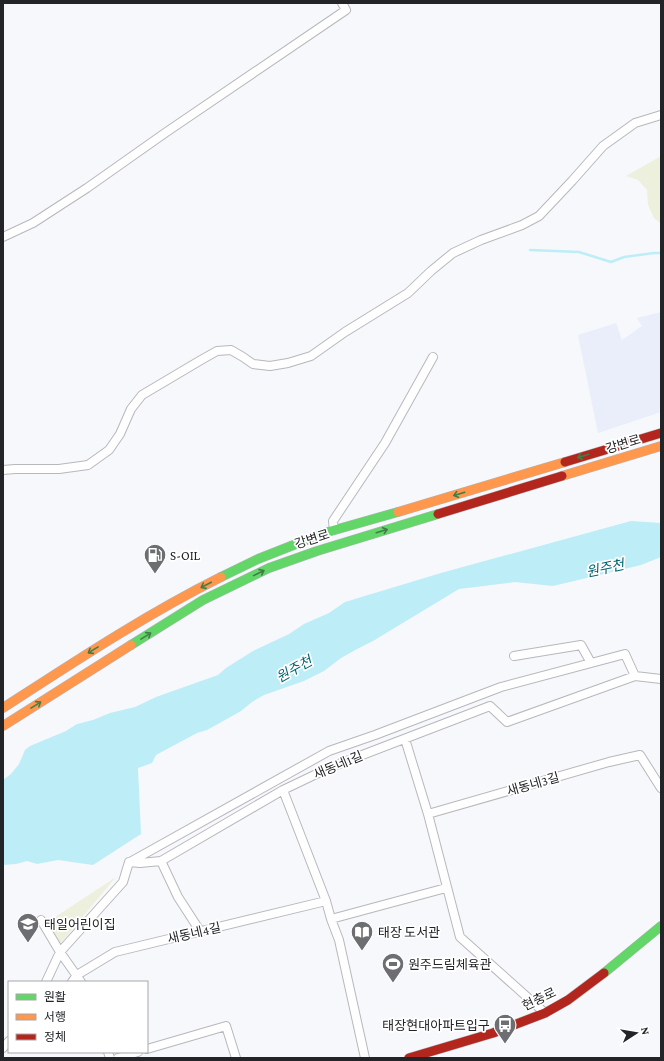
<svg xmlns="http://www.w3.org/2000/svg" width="664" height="1061" viewBox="0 0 664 1061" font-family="'Crimson Pro','Noto Sans KR',serif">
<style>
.built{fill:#e9eefa}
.green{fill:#edf0dd}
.water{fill:#bdedf7}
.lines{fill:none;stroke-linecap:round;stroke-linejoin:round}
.stream{stroke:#bdedf7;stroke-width:2.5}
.street-casing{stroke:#b6b8bc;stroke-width:10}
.fast-casing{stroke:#b6b8bc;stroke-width:10}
.slow-casing{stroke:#b6b8bc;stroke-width:10}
.jam-casing{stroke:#b6b8bc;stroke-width:10}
.street{stroke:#fefeff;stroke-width:8}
.fast{stroke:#63d668;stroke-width:9}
.slow{stroke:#ff974d;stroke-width:9}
.jam{stroke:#b3261e;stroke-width:9}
.oneway{stroke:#427d48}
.labels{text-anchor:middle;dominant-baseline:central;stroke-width:3.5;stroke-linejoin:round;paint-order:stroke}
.street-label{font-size:13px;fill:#222427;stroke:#fff}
.poi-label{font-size:13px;fill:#222427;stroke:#fff;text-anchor:start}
.water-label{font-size:14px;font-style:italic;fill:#006370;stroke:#fff}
</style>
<rect width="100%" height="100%" fill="#f6f8fc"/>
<path class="built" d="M661 312V412L598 433 578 335 616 323 622 340 642 326 637 318Z"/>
<path class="green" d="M661 156V224L654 218 648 205 647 190 638 180 626 176Z
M116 877 60 944 46 923Z"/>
<path class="water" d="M631 521 661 523V557L641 565 553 586 515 582 459 589 373 641 359 648 341 658 324 671 304 681 264 695 252 702 241 711 225 720 207 730 197 733 156 755 152 763 138 768 141 834 93 865 58 860 37 864 27 861 16 864 3 865V780L11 774 19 764 25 750 30 746 66 731 77 724 93 720 110 713 135 707 156 697 218 675 226 668 253 651 289 634 304 624 329 613 345 602 441 573Z"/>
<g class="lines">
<path class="stream" d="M530 250 579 252 611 262 624 257 654 253H661"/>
<g class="street-casing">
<path id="street" d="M3 237 33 223 87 188 165 133 346 10 342 3
M3 470 15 469H59L88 465 109 450 120 434 131 409 142 395 201 360 217 351 231 350 243 357 253 364 270 366 288 363 311 356 345 332 408 293 431 271 453 253 481 240 522 225 539 216 572 181 603 146 635 123 661 115
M334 530 333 521 385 443 433 357
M514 656 581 645 591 663
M405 739 428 814 460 937 545 1013
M283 790 326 901 331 919 339 940 365 1058
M428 814 609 762 640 755 661 788
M161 861 178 897 200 931
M129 862 140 863 161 861 283 790 331 767 490 706 507 722 635 676 661 679
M130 862 329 751 375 735 501 687 625 654 635 676
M331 919 446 888
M41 920 60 952 81 982
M46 982 60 952 123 882 129 862
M72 982 77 975 115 952 326 901
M3 1048 9 1041
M147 1049 226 1026 236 1058
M108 1052 110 1058
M118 1058 138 1052"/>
</g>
<g class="fast-casing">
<path id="fast" d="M221 577 258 559 324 533 398 512
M131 645 203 600 269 568 317 551 438 514
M604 973 661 926"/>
</g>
<g class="slow-casing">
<path id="slow" d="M562 476 661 446
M398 512 565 462
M3 708C74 662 145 615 221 577
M3 726 131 645"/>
</g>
<g class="jam-casing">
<path id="jam" d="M565 462 661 433
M438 514 562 476
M409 1058 493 1033 545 1013 568 1000 604 973"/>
</g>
<use href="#street" class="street"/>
<use href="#fast" class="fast"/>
<use href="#slow" class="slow"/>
<use href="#jam" class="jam"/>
</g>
<defs><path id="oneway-shaft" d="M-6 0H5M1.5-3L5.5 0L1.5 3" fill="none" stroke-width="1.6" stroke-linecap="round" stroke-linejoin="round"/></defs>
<g class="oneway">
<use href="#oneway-shaft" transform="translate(583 456) rotate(163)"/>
<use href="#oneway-shaft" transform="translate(459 494) rotate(163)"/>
<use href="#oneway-shaft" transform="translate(382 531) rotate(-17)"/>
<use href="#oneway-shaft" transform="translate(259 573) rotate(-26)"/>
<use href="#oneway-shaft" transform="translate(206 585) rotate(153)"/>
<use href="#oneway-shaft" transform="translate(146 636) rotate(-32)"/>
<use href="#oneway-shaft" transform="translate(93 650) rotate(148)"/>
<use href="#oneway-shaft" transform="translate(36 705) rotate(-32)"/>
</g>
<defs>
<g id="fuel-pin" transform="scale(1.15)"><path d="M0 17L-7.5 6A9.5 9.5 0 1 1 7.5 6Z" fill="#6c6e72" stroke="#fff"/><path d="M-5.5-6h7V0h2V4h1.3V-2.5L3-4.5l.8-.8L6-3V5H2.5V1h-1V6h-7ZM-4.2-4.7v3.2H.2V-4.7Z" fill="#fff"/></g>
<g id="school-pin" transform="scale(1.15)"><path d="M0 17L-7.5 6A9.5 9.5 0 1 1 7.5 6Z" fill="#6c6e72" stroke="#fff"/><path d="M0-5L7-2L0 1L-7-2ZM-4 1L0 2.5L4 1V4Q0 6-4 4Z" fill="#fff"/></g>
<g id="library-pin" transform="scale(1.15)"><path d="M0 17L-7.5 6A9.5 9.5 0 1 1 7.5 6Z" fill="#6c6e72" stroke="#fff"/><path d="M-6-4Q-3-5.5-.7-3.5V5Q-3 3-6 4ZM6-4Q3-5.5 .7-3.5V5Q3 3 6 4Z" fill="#fff"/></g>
<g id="stadium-pin" transform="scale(1.15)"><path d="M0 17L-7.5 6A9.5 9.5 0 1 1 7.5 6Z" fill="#6c6e72" stroke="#fff"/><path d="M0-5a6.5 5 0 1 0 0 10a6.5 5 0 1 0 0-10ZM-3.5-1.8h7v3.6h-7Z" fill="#fff"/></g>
<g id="bus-pin" transform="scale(1.15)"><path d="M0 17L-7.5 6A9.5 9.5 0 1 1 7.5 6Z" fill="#6c6e72" stroke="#fff"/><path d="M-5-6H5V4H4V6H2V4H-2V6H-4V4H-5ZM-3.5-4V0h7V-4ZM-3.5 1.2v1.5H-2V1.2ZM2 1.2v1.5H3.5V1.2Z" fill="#fff"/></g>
</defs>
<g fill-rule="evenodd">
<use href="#fuel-pin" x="155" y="555"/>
<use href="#school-pin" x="28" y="924"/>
<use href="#library-pin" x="362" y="932"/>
<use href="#stadium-pin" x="393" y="964"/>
<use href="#bus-pin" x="505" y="1025"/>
</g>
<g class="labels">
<g class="street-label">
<text transform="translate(623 444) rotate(-17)">강변로</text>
<text transform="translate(312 539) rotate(-18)">강변로</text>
<text transform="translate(338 765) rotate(-23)">새동네1길</text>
<text transform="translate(533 784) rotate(-16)">새동네3길</text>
<text transform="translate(194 933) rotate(-13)">새동네4길</text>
<text transform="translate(539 999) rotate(-25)">현충로</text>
</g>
<g class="poi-label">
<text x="170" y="555">S-OIL</text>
<text x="44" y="924">태일어린이집</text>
<text x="378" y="932">태장 도서관</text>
<text x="408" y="964">원주드림체육관</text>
<text x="490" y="1025" text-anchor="end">태장현대아파트입구</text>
</g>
<g class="water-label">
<text transform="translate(605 568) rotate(-12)">원주천</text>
<text transform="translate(294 669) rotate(-29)">원주천</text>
</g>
</g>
<rect width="664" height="1061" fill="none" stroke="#222427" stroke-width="8"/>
<rect x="8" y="981" width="140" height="72" fill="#ffffff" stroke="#a7a7a9"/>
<rect x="16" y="994" width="20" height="6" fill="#63d668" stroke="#a7a7a9"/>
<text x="44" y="1001" font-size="12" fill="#222427">원활</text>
<rect x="16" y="1014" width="20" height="6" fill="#ff974d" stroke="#a7a7a9"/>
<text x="44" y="1021" font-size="12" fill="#222427">서행</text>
<rect x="16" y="1034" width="20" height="6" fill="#b3261e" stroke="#a7a7a9"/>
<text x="44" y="1041" font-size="12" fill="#222427">정체</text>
<g transform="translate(636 1033) rotate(78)" stroke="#ffffff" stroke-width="3" paint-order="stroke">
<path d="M0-3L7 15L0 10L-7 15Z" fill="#222427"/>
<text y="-6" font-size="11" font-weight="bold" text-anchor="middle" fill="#222427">N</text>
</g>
</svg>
